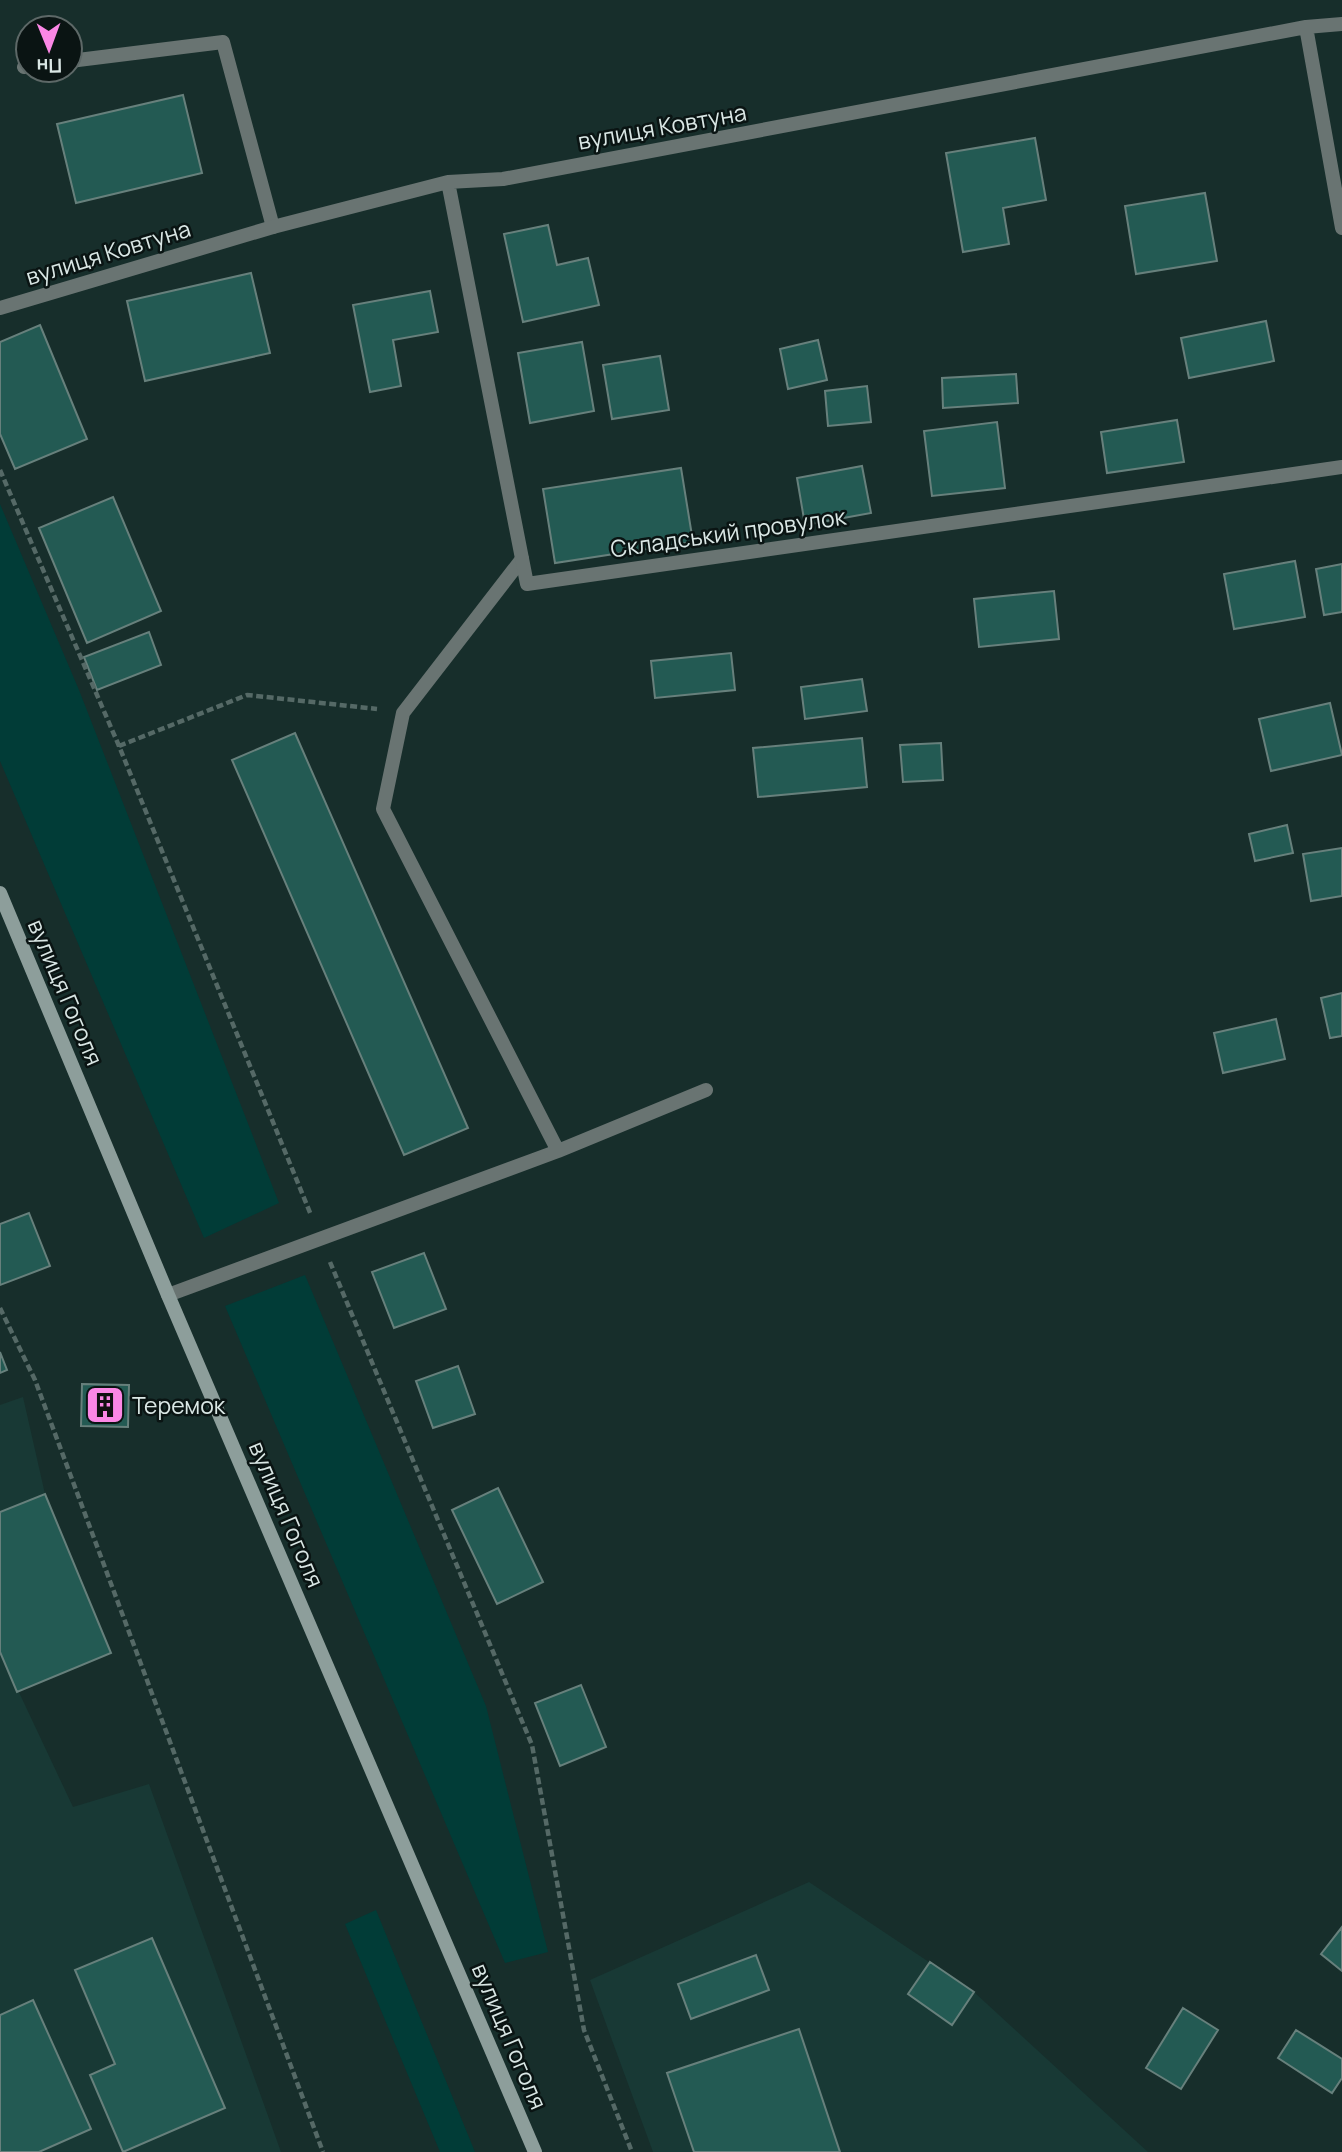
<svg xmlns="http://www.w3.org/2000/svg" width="1342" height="2152" viewBox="0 0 1342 2152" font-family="Manrope,sans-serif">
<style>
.built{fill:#183935}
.green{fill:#013c37}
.building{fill:#235a53;stroke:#67807c;stroke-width:2}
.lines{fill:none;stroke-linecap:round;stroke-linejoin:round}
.path{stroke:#556966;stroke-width:4.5;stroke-dasharray:7 3.5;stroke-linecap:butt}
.lane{stroke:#697472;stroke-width:14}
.street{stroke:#697472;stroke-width:14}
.secondary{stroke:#8d9e9b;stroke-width:14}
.labels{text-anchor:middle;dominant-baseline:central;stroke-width:5;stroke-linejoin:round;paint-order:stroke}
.street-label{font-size:23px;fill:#dae7e5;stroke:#0a1413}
.poi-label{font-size:23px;fill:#dae7e5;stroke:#0a1413;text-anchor:start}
</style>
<rect width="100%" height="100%" fill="#172e2b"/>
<path class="built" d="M23 1397 45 1494 0 1512V1405Z
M0 1652 73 1807 149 1784 281 2152H0Z
M809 1882 974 1992 1148 2152H653L590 1980Z"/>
<path class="green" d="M0 504 79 690 279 1203 204 1238 0 761Z
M305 1275 486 1706 548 1952 505 1963 225 1306Z
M376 1910 475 2152H440L345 1924Z"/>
<path class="building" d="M183 95 202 173 76 203 57 124Z
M1035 138 1046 200 1003 208 1009 244 963 252 946 153Z
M1205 193 1217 261 1136 274 1125 206Z
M548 225 557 265 588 258 599 305 523 322 504 234Z
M251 273 270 353 145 381 127 301Z
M430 291 438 332 393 340 401 386 370 392 353 305Z
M1266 321 1274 361 1189 378 1181 338Z
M40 325 87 439 15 469 0 434V342Z
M818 340 827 380 788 389 780 349Z
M582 342 594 411 530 423 518 353Z
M660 356 669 410 612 419 603 365Z
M1016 374 1018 403 943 408 942 378Z
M867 386 871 422 828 426 825 391Z
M1177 420 1184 462 1107 473 1101 432Z
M997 422 1005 488 932 496 924 431Z
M862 466 871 513 805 525 797 478Z
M681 468 693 542 555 563 543 489Z
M113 497 161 611 87 643 39 528Z
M1295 561 1305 617 1234 629 1224 574Z
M1342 564V612L1324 615 1316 569Z
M1054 591 1059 639 979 647 974 599Z
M149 632 161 665 97 690 84 657Z
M731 653 735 690 655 698 651 661Z
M862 679 867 711 805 719 801 687Z
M1330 703 1342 755 1271 771 1259 719Z
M295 733 468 1128 404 1155 232 760Z
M862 738 867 787 758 797 753 748Z
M941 743 943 780 903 782 900 745Z
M1287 825 1293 853 1255 861 1249 834Z
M1342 848V896L1311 901 1303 854Z
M1342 993V1036L1330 1038 1321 998Z
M1276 1019 1285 1059 1223 1073 1214 1033Z
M29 1213 50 1266 0 1285V1224Z
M424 1253 446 1309 394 1328 372 1272Z
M0 1352 7 1370 0 1373Z
M458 1366 475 1414 433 1428 416 1381Z
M82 1384 129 1385 128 1427 81 1426Z
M498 1488 543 1582 497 1604 452 1510Z
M45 1494 111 1653 17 1692 0 1652V1512Z
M581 1685 606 1747 560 1766 535 1703Z
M1342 1927V1971L1321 1954Z
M152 1938 225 2108 123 2152 90 2075 115 2064 75 1970Z
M756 1955 769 1990 691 2019 678 1984Z
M930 1962 974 1992 952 2025 908 1994Z
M33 2000 91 2129 39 2152H0V2015Z
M1183 2008 1218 2030 1181 2089 1146 2068Z
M799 2029 840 2152H694L667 2073Z
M1296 2030 1342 2059V2078L1332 2093 1278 2058Z"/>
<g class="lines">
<path class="path" d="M0 470 119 746 311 1215
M119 746 247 695 377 709
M330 1262 532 1745 584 2030 632 2152
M0 1308 35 1380 323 2152"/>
<path class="lane" d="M70 61 223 42 273 227
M24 67 28 66
M522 559 403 713 383 809 558 1151
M168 1295 558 1151 706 1090"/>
<path class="street" d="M1306 27 1342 228
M448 182 527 584 1342 467
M0 308 273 227 448 182 503 179 1306 27 1342 24"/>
<path class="secondary" d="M0 893 168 1295 535 2152"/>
</g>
<defs>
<g id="building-square" transform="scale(2.0125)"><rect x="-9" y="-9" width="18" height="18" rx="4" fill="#fb87e5" stroke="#0a1413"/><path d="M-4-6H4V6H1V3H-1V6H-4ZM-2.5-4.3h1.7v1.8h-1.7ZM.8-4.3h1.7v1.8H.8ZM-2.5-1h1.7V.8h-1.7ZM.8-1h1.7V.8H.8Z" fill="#111"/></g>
</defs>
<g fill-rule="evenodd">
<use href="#building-square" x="105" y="1405"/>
</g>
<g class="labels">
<g class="street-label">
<text transform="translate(662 126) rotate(-10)">вулиця Ковтуна</text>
<text transform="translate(108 252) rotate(-17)">вулиця Ковтуна</text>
<text transform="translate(728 532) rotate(-8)">Складський провулок</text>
<text transform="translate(66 992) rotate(67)">вулиця Гоголя</text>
<text transform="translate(287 1514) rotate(67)">вулиця Гоголя</text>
<text transform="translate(510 2036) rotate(67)">вулиця Гоголя</text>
</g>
<g class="poi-label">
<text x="132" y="1405">Теремок</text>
</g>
</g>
<g transform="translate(49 49) rotate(179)"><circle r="33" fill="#0a1413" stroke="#5d6867" stroke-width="2"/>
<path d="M0-5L12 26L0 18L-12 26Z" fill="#fb87e5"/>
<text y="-10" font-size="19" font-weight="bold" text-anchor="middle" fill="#dae7e5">Пн</text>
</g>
</svg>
